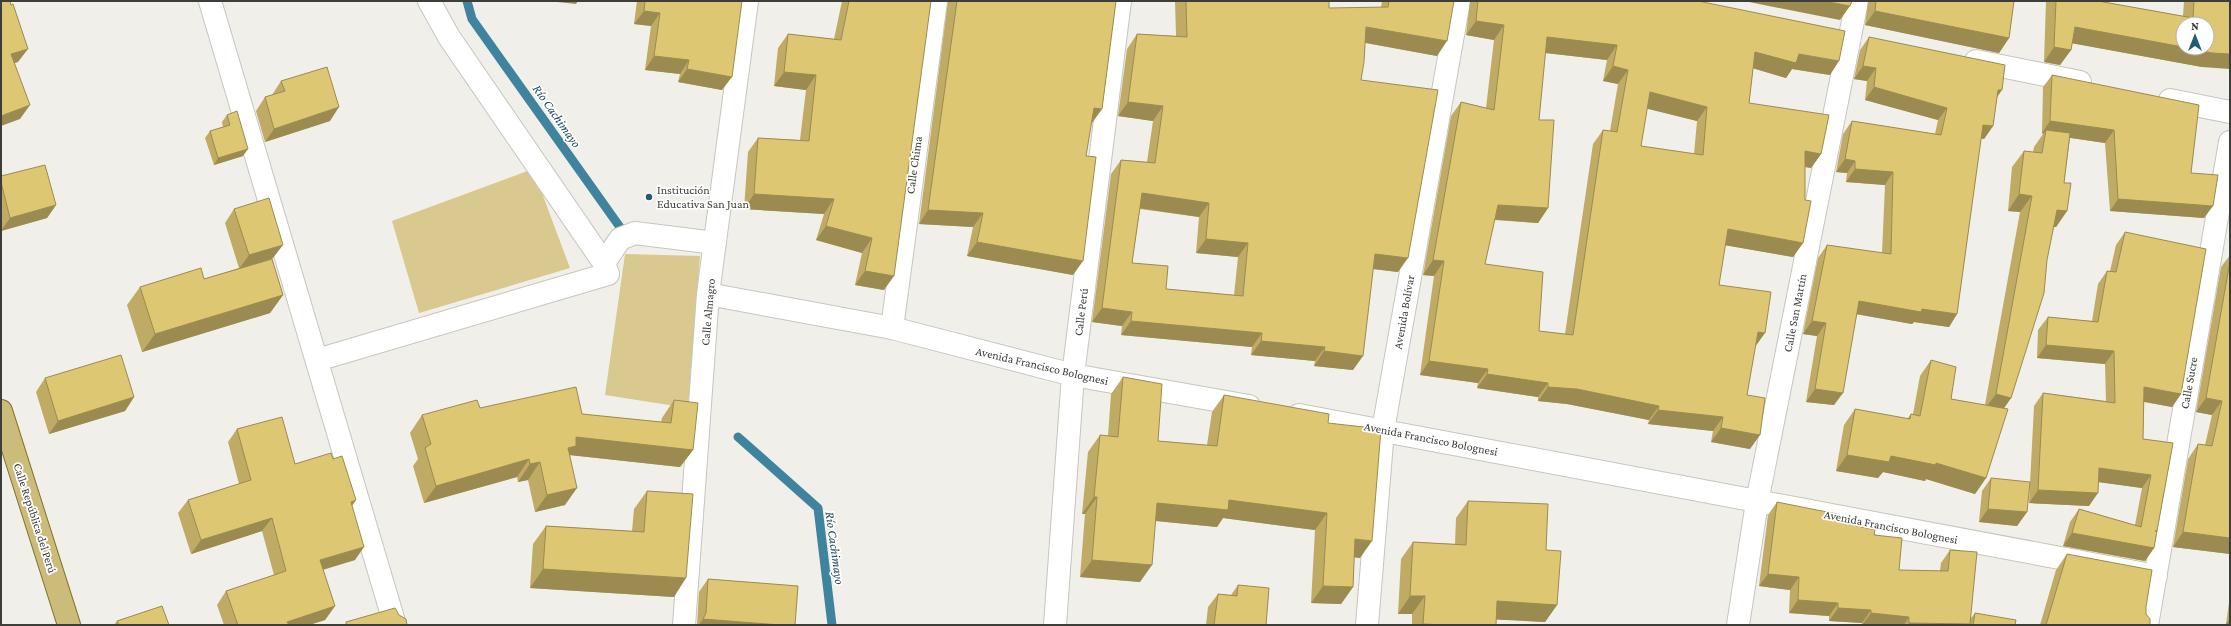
<svg xmlns="http://www.w3.org/2000/svg" width="2231" height="626" viewBox="0 0 2231 626" font-family="'Crimson Pro',serif">
<style>
.green{fill:#d9c98e}
.lines{fill:none;stroke-linecap:round;stroke-linejoin:round}
.stream{stroke:#3f849f;stroke-width:9}
.minor-casing{stroke:#c6c5bf;stroke-width:24}
.primary-casing{stroke:#837229;stroke-width:24}
.minor{stroke:#fff;stroke-width:22}
.primary{stroke:#cbbc79;stroke-width:22}
.wall{fill:#bfab63;fill-rule:evenodd}
.shaded-wall{fill:#9b8b50}
.building{fill:#dec773;stroke:#9b8b50;fill-rule:evenodd}
.poi-dot{fill:#225d76;stroke:#fff;stroke-width:1.5}
.labels{text-anchor:middle;dominant-baseline:central;stroke-width:3.5;stroke-linejoin:round;paint-order:stroke}
.street-label{font-size:12px;fill:#3d3d3a;stroke:#fff}
.poi-label{font-size:12px;fill:#3d3d3a;stroke:#fff;text-anchor:start}
.water-label{font-size:13px;font-style:italic;fill:#20495b;stroke:#fff}
</style>
<rect width="100%" height="100%" fill="#f1efe9"/>
<path class="green" d="M533 169 570 268 419 313 392 221Z
M625 254 700 256 688 408 605 395Z"/>
<g class="lines">
<path class="stream" d="M467 1 472 19 627 237
M738 437 818 508 832 625"/>
<g class="minor-casing">
<path id="minor" d="M210 1 395 625
M429 1 449 37 604 263
M1976 61 2080 82
M2170 100 2230 112
M708 294 892 328 1073 375 1249 406
M892 328 936 1
M317 360 608 274 604 263 620 239 635 233 715 243
M1299 415 2156 576
M684 625 708 294 747 1
M1055 625 1073 375 1120 1
M1367 625 1383 430 1459 1
M1738 625 1757 502 1857 1
M2147 625 2230 142"/>
</g>
<g class="primary-casing">
<path id="primary" d="M1 411 69 625"/>
</g>
<use href="#minor" class="minor"/>
<use href="#primary" class="primary"/>
</g>
<path class="wall" d="M637 1H742L722 90 678 82 680 74 645 70 651 26 634 24Z
M842 1H931L884 290 855 285 862 253 816 240 824 214 744 209 748 152 758 138 800 140 806 90 774 86 778 48 788 34 834 39Z
M948 1H1116L1102 109 1091 123 1086 156 1073 275 967 256 973 227 919 224Z
M1175 1H1329V8H1381L1382 1H1454L1437 56 1365 43 1361 80 1398 272 1373 269 1353 370 1314 366 1315 361 1251 355 1252 347 1121 335 1122 326 1092 322 1111 174 1121 160 1147 162 1153 121 1118 116 1127 49 1137 34 1176 36ZM1140 209 1199 217 1196 253 1238 257 1234 295 1166 289 1132 263Z
M1470 1H1698L1830 75 1792 69 1786 78 1753 68 1749 103 1821 154 1811 168 1805 167 1803 243 1793 257 1725 245 1719 285 1755 346 1747 395 1750 449 1711 442 1713 431 1648 424 1649 420 1567 404 1538 401V397L1477 388 1478 383 1420 375 1434 276 1423 275 1451 116 1461 102 1486 108 1494 40 1466 35ZM1545 53 1607 60 1603 81 1618 84 1610 131 1603 130 1593 144 1565 334 1539 331 1485 264 1494 220 1538 223 1548 208 1539 120ZM1647 108 1697 121 1694 154 1641 146Z
M1868 1H2014L2009 38 1999 53 1865 25Z
M2046 1H2098L2183 16 2184 1H2230L2202 67 2072 43 2071 50 2060 65 2044 62Z
M1869 37 1997 97 1993 126 1984 139 1981 138 1957 314 1949 327 1914 322 1912 324 1856 314 1834 405 1806 402 1817 336 1803 334 1818 258 1827 245 1882 253 1885 185 1846 182 1847 173 1836 172 1843 134 1852 121 1935 134 1938 120 1865 100 1867 81 1854 79 1860 50Z
M2052 75 2191 173 2204 218 2110 211 2105 143 2070 138 2064 183 2067 211 2056 227H2054L2011 398 2004 408 1986 478 1975 494 1926 479 1925 481 1883 472 1878 478 1836 471 1844 425 1855 409 1907 419 1911 414H1913L1920 376 1931 360 1951 399 1985 405 2020 212 2008 211 2012 167 2024 151 2033 152 2034 147 2043 134 2042 133 2043 87Z
M281 81 330 121 265 142 256 111 265 97 272 95Z
M227 115 243 156 214 165 205 138 210 131 223 127 222 122Z
M1 176 56 205 47 218 1 231Z
M234 209 273 258 272 259 283 295 270 313 142 352 127 305 140 287 204 279 239 268 225 223Z
M2125 232 2181 394 2172 407 2144 402 2143 439 2173 443 2154 548 2145 561 2063 546 2070 522 2079 509 2135 525 2142 488 2099 482 2089 506 2029 503 2034 406 2043 393 2106 401 2105 364 2037 358 2038 330 2048 317 2092 321 2098 284 2107 271H2110L2116 245Z
M2230 255V554L2173 547 2188 459 2198 444 2205 445 2212 415 2196 412 2221 267Z
M1123 377 1158 441 1207 445 1212 412 1224 395 1328 423 1360 558 1354 557 1353 587 1341 604 1311 603 1315 530 1223 518 1217 527 1156 521 1140 582 1080 577 1085 514H1082L1088 452 1100 435 1108 436 1111 394Z
M45 378 134 397 125 411 49 434 36 392Z
M674 400 693 450 680 467 570 455 565 505 535 512 528 480 518 482 517 477 424 503 413 466 418 459 410 433 422 415 480 408 582 414 661 422 662 418Z
M237 429 295 464 333 459 352 506 355 560 323 570 335 606 325 620 309 625H224L217 605 226 591 274 575 262 531 191 554 178 513 188 500 239 484 228 442Z
M1991 478 2027 512 2017 526 1979 522 1982 491Z
M647 491 674 597 530 588 533 544 546 526 632 531 634 509Z
M1468 501 1546 550 1557 605 1545 622 1496 619V625H1412V614H1398L1401 559 1413 542 1455 544 1456 518Z
M1777 502 1836 521 1874 535 1899 570 1940 571 1941 563 1950 550 1971 618 1975 613 2015 625H1862V623L1829 621V616L1789 613 1790 590 1759 586 1768 515Z
M2067 554 2146 607V614L2150 625H2040L2056 570Z
M708 579 795 625H697L699 592Z
M1238 585 1266 625H1206L1208 607 1218 594 1231 595Z
M2230 596V625L2226 624Z
M117 621 169 625H114Z"/>
<path class="shaded-wall" d="M548 1H578L576 4Z
M1744 1H1824L1850 6 1840 20Z
M644 11 660 13 651 26 634 24Z
M1875 11 2009 38 1999 53 1865 25Z
M1476 21 1504 25 1494 40 1466 35Z
M1366 27 1447 41 1437 56 1356 41Z
M2075 27 2183 47V48H2187L2230 54V69L2202 67 2065 42Z
M1547 37 1617 45 1607 60 1537 52Z
M2054 47 2071 50 2060 65 2044 62Z
M28 49 18 62 1 68 11 54Z
M1755 52 1799 54 1839 61 1830 75 1792 69 1786 78 1745 66Z
M654 56 689 60 680 74 645 70Z
M1613 66 1628 70 1618 84 1603 81Z
M1863 66 1876 68 1867 81 1854 79Z
M687 69 732 77 722 90 678 82Z
M784 72 816 75 806 90 774 86Z
M1874 87 1947 108 1938 120 1865 100Z
M1998 90H2002L1993 103Z
M1650 92 1707 107 1697 121 1640 107Z
M1128 102 1163 106 1153 121 1118 116Z
M30 105 20 119 1 126V116Z
M339 107 330 121 265 142 274 129Z
M1094 108 1102 109 1092 123H1084Z
M2050 121 2114 130 2105 143 2045 134 2046 130 2043 134 2042 133Z
M1983 125 1993 126 1984 139 1974 137Z
M248 149 243 156 214 165 218 158Z
M1805 151 1821 154 1811 168 1795 165Z
M1845 159 1855 161 1847 173 1836 172Z
M1855 169 1893 172 1885 185 1846 182Z
M1142 193 1209 203 1199 217 1132 207Z
M754 194 834 199 824 214 744 209Z
M2019 194 2032 196 2020 212 2008 211Z
M2118 199 2213 206 2204 218 2110 211Z
M56 205 47 218 1 231 10 218Z
M1498 205 1548 208 1538 223 1488 219Z
M928 210 983 213 973 227 919 224Z
M2057 210 2067 211 2056 227H2045Z
M826 226 872 238 862 253 816 240Z
M1728 229 1803 243 1793 257 1718 244Z
M1206 239 1248 243 1238 257 1196 253Z
M977 242 1083 261 1073 275 967 256Z
M283 245 273 258 239 269 249 255Z
M1375 254 1408 258 1398 272 1365 268Z
M1433 260 1444 261 1434 276 1423 275Z
M865 271 894 276 884 290 855 285Z
M283 295 270 313 142 352 155 334Z
M1859 301 1957 314 1949 327 1914 322 1912 324 1850 313Z
M1102 308 1132 312 1122 326 1092 322Z
M1131 321 1262 333 1252 347 1121 335Z
M1812 321 1826 323 1817 336 1803 334Z
M1758 332 1765 333 1755 347Z
M1261 341 1325 347 1315 361 1251 355Z
M2046 345 2114 351 2105 364 2037 358Z
M1324 351 1363 356 1353 370 1314 366Z
M1429 361 1488 369 1478 383 1420 375Z
M1487 374 1548 383 1538 397 1477 388Z
M1548 387 1577 389 1659 406 1649 420 1567 404 1538 401Z
M2144 387 2181 394 2172 407 2135 400Z
M1815 389 1843 393 1834 405 1806 402Z
M1996 394 2011 398 2000 414 1984 410Z
M134 397 125 411 49 434 58 421Z
M2206 398 2222 401 2212 415 2196 412Z
M1658 410 1723 417 1713 431 1648 424Z
M1721 428 1760 435 1750 449 1711 442Z
M576 437 693 450 680 467 569 455 556 465Z
M1847 455 1891 456 1936 463 1986 478 1975 494 1926 479 1925 481 1883 472 1878 478 1836 471Z
M529 459 517 477 424 503 436 486Z
M540 462 528 480 518 482 530 464Z
M2099 468 2151 475 2142 488 2090 481Z
M577 488 565 505 535 512 547 495Z
M2038 490 2098 493 2089 506 2029 503Z
M1094 497H1097L1085 514H1082Z
M356 500 347 513 351 502Z
M1229 500 1327 513 1315 530 1223 518 1217 527 1146 520 1157 503Z
M1988 509 2027 512 2017 526 1979 522Z
M272 518 262 531 191 554 201 540Z
M2183 532 2230 538V554L2173 547Z
M2072 533 2154 548 2145 561 2063 546Z
M1355 539 1372 541 1360 558 1343 556Z
M364 547 355 560 311 573 320 560Z
M1092 560 1152 565 1140 582 1080 577Z
M543 569 686 578 674 597 530 588Z
M1768 574 1799 577 1790 590 1759 586Z
M1323 586 1353 587 1341 604 1311 603Z
M1410 596H1425L1412 614H1398Z
M1798 600 1838 603 1829 616 1789 613Z
M1497 601 1557 605 1545 622 1485 619Z
M335 606 325 620 309 625H285L287 622Z
M1838 608 1871 610 1862 623 1829 621Z
M1871 613 1909 617 1904 625H1862Z
M2230 618V625L2226 624Z
M703 619 780 625H699Z
M1909 623 1970 624V625H1908Z
M1423 624 1446 625H1422Z"/>
<path class="building" d="M1 1H10L11 5 13 4 28 49 11 54 30 105 1 116Z
M645 1H742L732 77 687 69 689 60 654 56 660 13 644 11Z
M849 1H931L894 276 865 271 872 238 826 226 834 199 754 194 758 138 809 141 816 75 784 72 788 34 841 40Z
M957 1H1116L1102 109 1094 108 1086 156 1096 157 1083 261 977 242 983 213 928 210Z
M1186 1H1329V8L1388 7 1389 1H1454L1447 41 1366 27 1364 62 1361 80 1438 90 1408 258 1375 254 1363 356 1324 351 1325 347 1261 341 1262 333 1131 321 1132 312 1102 308 1121 160 1155 163 1163 106 1128 102 1137 34 1187 37ZM1142 193 1209 203 1206 239 1248 243 1243 296 1166 289 1168 266 1132 263Z
M1478 1H1698L1845 31 1839 61 1799 54 1796 63 1755 52 1749 103 1829 115 1821 154 1805 151V200L1811 201 1803 243 1728 229 1719 285 1771 292 1765 333 1758 332 1747 395 1765 398 1760 435 1721 428 1723 417 1658 410 1659 406 1577 389 1548 387V383L1487 374 1488 369 1429 361 1444 261 1433 260 1461 102 1494 110 1504 25 1476 21ZM1547 37 1617 45 1613 66 1628 70 1617 132 1603 130 1573 335 1539 331 1543 272 1485 264 1498 205 1548 208 1554 120H1539ZM1650 92 1707 107 1703 155 1641 146Z
M1824 1H1852L1850 6Z
M1876 1H2014L2009 38 1875 11Z
M2056 1H2098L2193 18 2194 1H2230V54L2212 53 2187 48H2207V24H2183V47L2075 27 2071 50 2054 47Z
M1869 37 2005 65 2002 90H1998L1993 126 1983 125 1957 314 1922 309 1921 312 1859 301 1843 393 1815 389 1826 323 1812 321 1827 245 1891 254 1893 172 1855 169V161L1845 159 1852 121 1941 135 1947 108 1874 87 1876 68 1863 66Z
M327 67 339 107 274 129 265 97 285 91 281 81Z
M2052 75 2199 105 2191 173 2218 175 2213 206 2118 199 2114 130 2050 121Z
M237 111 248 149 218 158 210 131 230 125 227 115Z
M2046 130 2070 133 2064 183H2071L2067 211 2057 210 2047 260 2044 293 2011 398 1996 394 2032 196 2019 194 2024 151 2042 153Z
M45 165 56 205 10 218 1 182V176Z
M269 198 283 245 249 255 234 209Z
M2125 232 2206 249 2181 394 2144 387 2143 439 2173 443 2157 531H2155H2157L2154 548 2072 533 2079 509 2141 527 2151 475 2099 468 2098 493 2038 490 2043 393 2115 403 2114 351 2046 345 2048 317 2098 322 2107 271 2116 272Z
M272 259 283 295 155 334 140 287 201 268 204 279Z
M2230 261V538L2183 532 2198 444 2212 446 2222 401 2206 398Z
M121 355 134 397 58 421 45 378Z
M1931 360 1956 367 1951 399 2008 409 1986 478 1936 463V465L1891 456 1889 462 1847 455 1855 409 1910 419 1911 414 1920 416Z
M1123 377 1162 384 1158 441 1217 446 1224 395 1329 414 1328 423 1381 429 1372 541 1355 539 1353 587 1323 586 1327 513 1229 500 1228 510 1157 503 1152 565 1092 560 1097 497H1094L1100 435 1118 437Z
M576 387 582 414 671 423 674 400 698 403 693 450 576 437V446L568 448 577 488 547 495 540 462 530 464 529 459 436 486 425 448 431 444 422 415 477 400 480 408Z
M282 417 295 464 331 453 333 459 342 456 356 500 351 502 364 547 320 560 335 606 287 622 289 625H238L226 591 286 571 272 518 201 540 188 500 251 480 237 429Z
M1991 478 2030 482 2027 512 1988 509Z
M647 491 693 494 686 578 543 569 546 526 644 532Z
M1468 501 1548 504 1546 550 1561 551 1557 605 1497 601 1496 625H1446L1423 624 1425 596H1410L1413 542 1466 545Z
M1777 502 1837 514 1836 521 1875 530 1874 535 1902 538 1899 570 1948 571 1950 550 1977 552 1970 624 1909 623V617L1871 613V610L1838 608V603L1798 600 1799 577 1768 574Z
M2067 554 2152 570 2146 607V614L2150 619V625H2046Z
M708 579 798 586 795 625H780L703 619 706 613Z
M1238 585 1269 588 1266 625H1214L1218 594 1237 596Z
M162 606 169 625H119L117 621Z
M395 608 399 615 406 619 407 625H346V622Z
M1975 613 2016 620 2015 625H1973Z"/>
<circle class="poi-dot" cx="649" cy="197" r="4"/>
<g class="labels">
<g class="street-label">
<text transform="translate(914 165) rotate(-82)">Calle Chima</text>
<text transform="translate(708 312) rotate(-85)">Calle Almagro</text>
<text transform="translate(1081 312) rotate(-83)">Calle Perú</text>
<text transform="translate(1404 312) rotate(-80)">Avenida Bolívar</text>
<text transform="translate(1795 313) rotate(-79)">Calle San Martín</text>
<text transform="translate(1042 366) rotate(13)">Avenida Francisco Bolognesi</text>
<text transform="translate(2189 383) rotate(-80)">Calle Sucre</text>
<text transform="translate(1431 439) rotate(11)">Avenida Francisco Bolognesi</text>
<text transform="translate(35 518) rotate(72)">Calle República del Perú</text>
<text transform="translate(1891 527) rotate(11)">Avenida Francisco Bolognesi</text>
</g>
<g class="poi-label">
<text x="657" y="190">Institución<tspan x="657" dy="14">Educativa San Juan</tspan></text>
</g>
<g class="water-label">
<text transform="translate(557 116) rotate(55)">Río Cachimayo</text>
<text transform="translate(835 548) rotate(82)">Río Cachimayo</text>
</g>
</g>
<rect width="2231" height="626" fill="none" stroke="#3d3d3a" stroke-width="4"/>
<g transform="translate(2195 36)"><circle r="19" fill="#ffffff" stroke="#b1b1b0"/>
<path d="M0-3L7 15L0 10L-7 15Z" fill="#225d76"/>
<text y="-6" font-size="11" font-weight="bold" text-anchor="middle" fill="#3d3d3a">N</text>
</g>
</svg>
